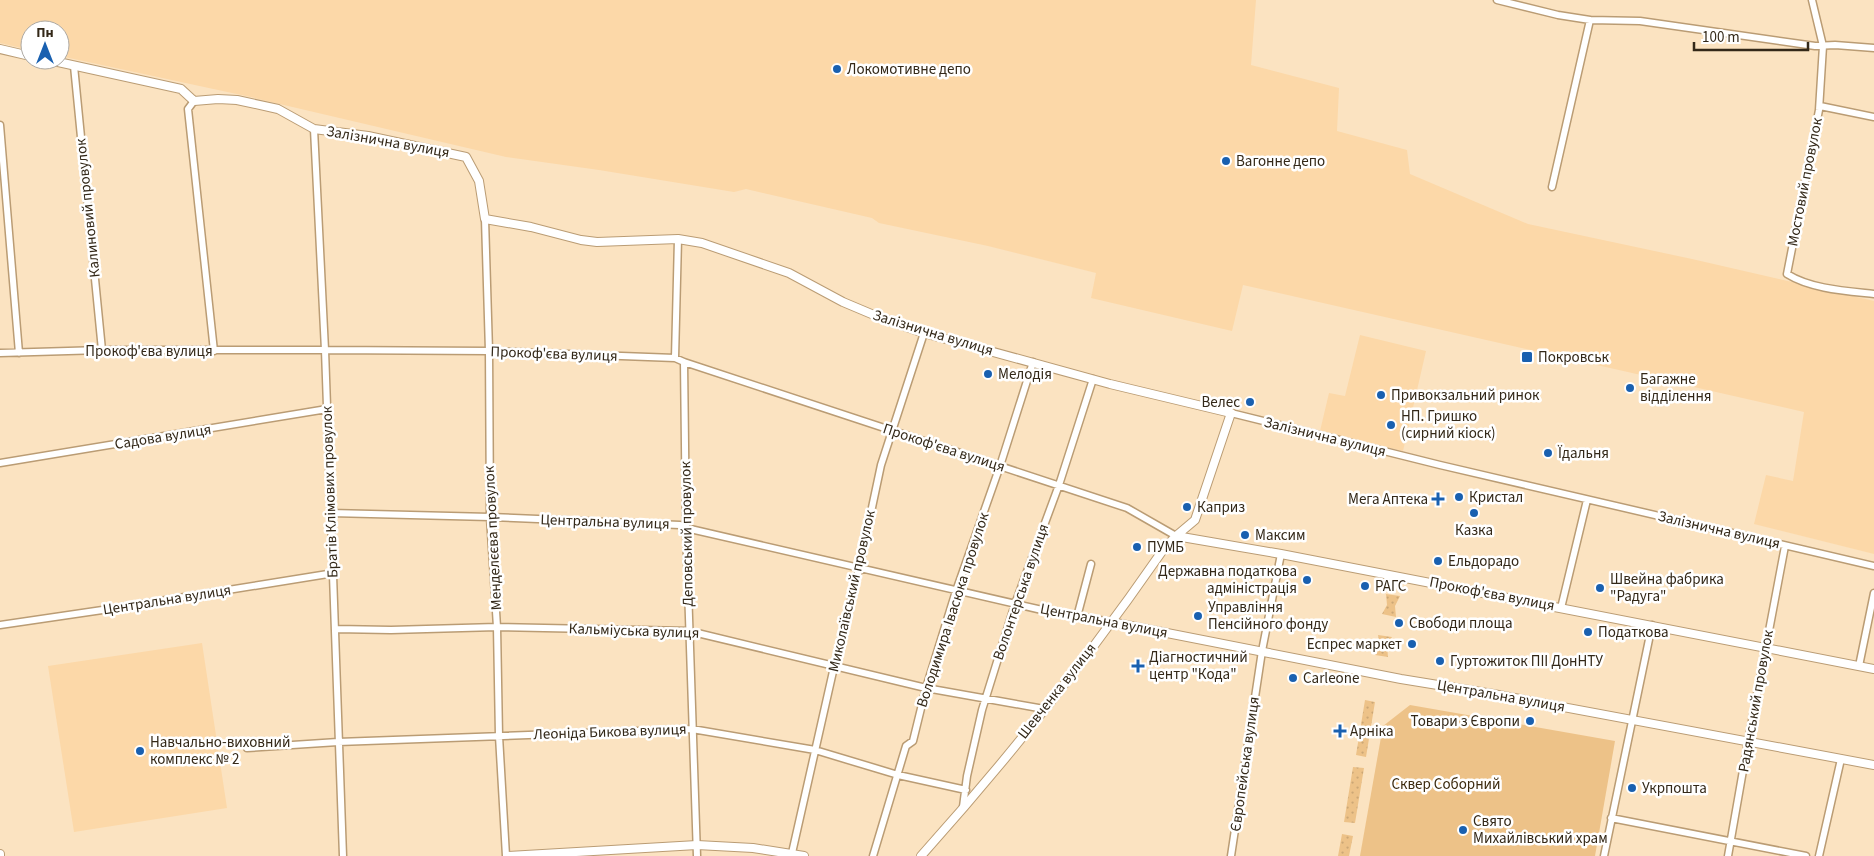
<svg xmlns="http://www.w3.org/2000/svg" width="1874" height="856" viewBox="0 0 1874 856" font-family="'Source Sans 3',sans-serif">
<style>
.built{fill:#fcd8a8}
.grass{fill:url(#grass-dots)}
.park{fill:#edc288}
.lines{fill:none;stroke-linecap:round;stroke-linejoin:round}
.minor-casing{stroke:#ba9c74;stroke-width:9}
.tertiary-casing{stroke:#ba9c74;stroke-width:10}
.minor{stroke:#fff;stroke-width:6}
.tertiary{stroke:#fff;stroke-width:8}
.poi-dot{fill:#1960b0;stroke:#fff;stroke-width:2}
.labels{text-anchor:middle;dominant-baseline:central;stroke-width:5;stroke-linejoin:round;paint-order:stroke}
.poi-label{font-size:15px;fill:#332818;stroke:#fff;text-anchor:start}
.street-label{font-size:15px;fill:#332818;stroke:#fff}
.park-label{font-size:15px;fill:#3c2a0e;stroke:#fff}
</style>
<defs>
<pattern id="grass-dots" width="8" height="8" patternUnits="userSpaceOnUse" patternTransform="scale(1.25)"><rect width="8" height="8" fill="#edc288"/><path d="M2 2h.1M6 6h.1" fill="none" stroke="#cca775" stroke-width="1.8" stroke-linecap="round"/></pattern>
</defs>
<rect width="100%" height="100%" fill="#fbe3c1"/>
<path class="built" d="M0 0H1256L1251 65 1339 88 1337 131 1407 150 1410 174 1528 224 1692 259 1874 301V554L1754 524 1766 475 1793 481 1804 412 1243 285 1232 331 1091 298 1096 273 988 246 879 223 872 218 746 189 734 192 599 170 506 157 246 96 60 56V30H30V50L0 43Z
M1360 335 1426 351 1403 451 1320 431 1329 393 1345 396Z
M202 643 227 808 74 832 48 666Z"/>
<path class="grass" d="M1386 594 1400 596 1395 606 1396 617 1382 614 1387 605Z
M1378 635 1392 637 1387 646 1388 657 1375 655 1380 645Z
M1365 700 1375 702 1366 757 1356 755Z
M1353 767 1364 768 1355 823 1344 822Z
M1342 834 1353 836 1349 856H1338Z"/>
<path class="park" d="M1410 705 1615 741 1595 856H1360L1383 726Z"/>
<g class="lines">
<g class="minor-casing">
<path id="minor" d="M1497 0 1558 15 1590 20 1640 21 1815 46 1835 45 1874 48
M1812 0 1823 46 1819 110 1787 274C1811 289 1846 291 1874 294
M74 66 102 350
M194 101 188 109 214 351
M1820 106 1874 117
M0 125 19 353
M314 129 325 350 343 856
M1552 187 1590 20
M485 219 489 351 490 517 497 627 499 736 506 856
M0 353 102 350H325L489 351 675 358 684 362 1127 508 1176 536
M675 358 678 239
M684 362 686 528 697 856
M1231 413 1440 465 1874 566
M0 463 327 409
M331 513 490 517 680 525 686 528 1042 610 1111 622
M1561 608 1587 500
M1077 617 1091 564
M0 625 116 608 334 573
M336 629 391 630 497 627 689 631 926 688 1044 709
M1859 666 1874 593
M247 748 338 742 692 729 815 750 898 775 966 790
M963 807 967 776 982 710 1015 604 1059 485 1093 379
M1611 818 1806 856
M792 853 834 667 859 569 881 465 924 333
M873 856 906 746 913 741 926 688 956 591 1000 466 1033 362
M1231 856 1262 651 1281 554
M1604 856 1652 625
M1728 856 1748 742 1785 546
M1819 856 1841 759"/>
</g>
<g class="tertiary-casing">
<path id="tertiary" d="M0 49 30 56
M49 60 181 89 194 101 218 99 237 100 278 109 314 129 368 136 466 157 479 181 485 219 531 227 581 240 597 242 678 239 702 243 789 273 843 302 881 318 924 333 1110 384 1231 413 1195 520 1176 536 1163 550C1089 657 1008 759 921 856
M1176 536 1281 554 1874 669
M1111 622 1401 679 1493 694 1874 765
M0 854V856
M507 856 697 845 753 848 804 856"/>
</g>
<use href="#minor" class="minor"/>
<use href="#tertiary" class="tertiary"/>
</g>
<g class="poi-dot">
<circle cx="837" cy="69" r="5"/>
<circle cx="1226" cy="161" r="5"/>
<rect x="1521" y="351" width="12" height="12" rx="2.5"/>
<circle cx="988" cy="374" r="5"/>
<circle cx="1630" cy="388" r="5"/>
<circle cx="1381" cy="395" r="5"/>
<circle cx="1250" cy="402" r="5"/>
<circle cx="1391" cy="425" r="5"/>
<circle cx="1548" cy="453" r="5"/>
<circle cx="1459" cy="497" r="5"/>
<path d="M1435.5 491.5h5v5h5v5h-5v5h-5v-5h-5v-5h5z"/>
<circle cx="1187" cy="507" r="5"/>
<circle cx="1474" cy="513" r="5"/>
<circle cx="1245" cy="535" r="5"/>
<circle cx="1137" cy="547" r="5"/>
<circle cx="1438" cy="561" r="5"/>
<circle cx="1307" cy="580" r="5"/>
<circle cx="1365" cy="586" r="5"/>
<circle cx="1600" cy="588" r="5"/>
<circle cx="1198" cy="616" r="5"/>
<circle cx="1399" cy="623" r="5"/>
<circle cx="1588" cy="632" r="5"/>
<circle cx="1412" cy="644" r="5"/>
<circle cx="1440" cy="661" r="5"/>
<path d="M1135.5 658.5h5v5h5v5h-5v5h-5v-5h-5v-5h5z"/>
<circle cx="1293" cy="678" r="5"/>
<circle cx="1530" cy="721" r="5"/>
<path d="M1337.5 723.5h5v5h5v5h-5v5h-5v-5h-5v-5h5z"/>
<circle cx="140" cy="751" r="5"/>
<circle cx="1632" cy="788" r="5"/>
<circle cx="1463" cy="830" r="5"/>
</g>
<g class="labels">
<g class="poi-label">
<text x="847" y="69">Локомотивне депо</text>
<text x="1236" y="161">Вагонне депо</text>
<text x="1538" y="357">Покровськ</text>
<text x="998" y="374">Мелодія</text>
<text x="1640" y="379">Багажне<tspan x="1640" dy="17">відділення</tspan></text>
<text x="1391" y="395">Привокзальний ринок</text>
<text x="1240" y="402" text-anchor="end">Велес</text>
<text x="1401" y="416">НП. Гришко<tspan x="1401" dy="17">(сирний кіоск)</tspan></text>
<text x="1558" y="453">Їдальня</text>
<text x="1469" y="497">Кристал</text>
<text x="1428" y="499" text-anchor="end">Мега Аптека</text>
<text x="1197" y="507">Каприз</text>
<text x="1474" y="530" text-anchor="middle">Казка</text>
<text x="1255" y="535">Максим</text>
<text x="1147" y="547">ПУМБ</text>
<text x="1448" y="561">Ельдорадо</text>
<text x="1297" y="571" text-anchor="end">Державна податкова<tspan x="1297" dy="17">адміністрація</tspan></text>
<text x="1610" y="579">Швейна фабрика<tspan x="1610" dy="17">"Радуга"</tspan></text>
<text x="1375" y="586">РАГС</text>
<text x="1208" y="607">Управління<tspan x="1208" dy="17">Пенсійного фонду</tspan></text>
<text x="1409" y="623">Свободи площа</text>
<text x="1598" y="632">Податкова</text>
<text x="1402" y="644" text-anchor="end">Еспрес маркет</text>
<text x="1149" y="657">Діагностичний<tspan x="1149" dy="17">центр "Кода"</tspan></text>
<text x="1450" y="661">Гуртожиток ПІІ ДонНТУ</text>
<text x="1303" y="678">Carleone</text>
<text x="1520" y="721" text-anchor="end">Товари з Європи</text>
<text x="1350" y="731">Арніка</text>
<text x="150" y="742">Навчально-виховний<tspan x="150" dy="17">комплекс № 2</tspan></text>
<text x="1642" y="788">Укрпошта</text>
<text x="1473" y="821">Свято<tspan x="1473" dy="17">Михайлівський храм</tspan></text>
</g>
<g class="street-label">
<text transform="translate(388 142) rotate(10)">Залізнична вулиця</text>
<text transform="translate(1805 182) rotate(-79)">Мостовий провулок</text>
<text transform="translate(88 208) rotate(-96)">Калиновий провулок</text>
<text transform="translate(933 333) rotate(17)">Залізнична вулиця</text>
<text x="149" y="351">Прокоф'єва вулиця</text>
<text transform="translate(554 354) rotate(2)">Прокоф'єва вулиця</text>
<text transform="translate(163 437) rotate(-9)">Садова вулиця</text>
<text transform="translate(1325 437) rotate(14)">Залізнична вулиця</text>
<text transform="translate(944 448) rotate(18)">Прокоф'єва вулиця</text>
<text transform="translate(330 492) rotate(-92)">Братів Клімових провулок</text>
<text transform="translate(605 522) rotate(2)">Центральна вулиця</text>
<text transform="translate(1719 530) rotate(13)">Залізнична вулиця</text>
<text transform="translate(687 534) rotate(-91)">Деповський провулок</text>
<text transform="translate(493 538) rotate(-93)">Менделєєва провулок</text>
<text transform="translate(852 591) rotate(-77)">Миколаївський провулок</text>
<text transform="translate(1021 592) rotate(-71)">Волонтерська вулиця</text>
<text transform="translate(1492 594) rotate(11)">Прокоф'єва вулиця</text>
<text transform="translate(167 600) rotate(-9)">Центральна вулиця</text>
<text transform="translate(953 610) rotate(-72)">Володимира Івасюка провулок</text>
<text transform="translate(1104 621) rotate(11)">Центральна вулиця</text>
<text transform="translate(634 631) rotate(2)">Кальміуська вулиця</text>
<text transform="translate(1057 691) rotate(-52)">Шевченка вулиця</text>
<text transform="translate(1501 696) rotate(10)">Центральна вулиця</text>
<text transform="translate(1756 701) rotate(-80)">Радянський провулок</text>
<text transform="translate(610 732) rotate(-2)">Леоніда Бикова вулиця</text>
<text transform="translate(1245 764) rotate(-82)">Європейська вулиця</text>
</g>
<g class="park-label">
<text x="1446" y="784">Сквер Соборний</text>
</g>
</g>
<g transform="translate(45 45)"><circle r="24" fill="#ffffff" stroke="#ada9a3"/>
<path d="M0-4L9 19L0 12L-9 19Z" fill="#1960b0"/>
<text y="-8" font-size="14" font-weight="bold" text-anchor="middle" fill="#332818">Пн</text>
</g>
<path d="M1694 42v8h114v-8" fill="none" stroke="#332818" stroke-width="2.5"/>
<text x="1702" y="42" font-size="15" fill="#332818" stroke="#ffffff" stroke-width="4" paint-order="stroke">100 m</text>
</svg>
